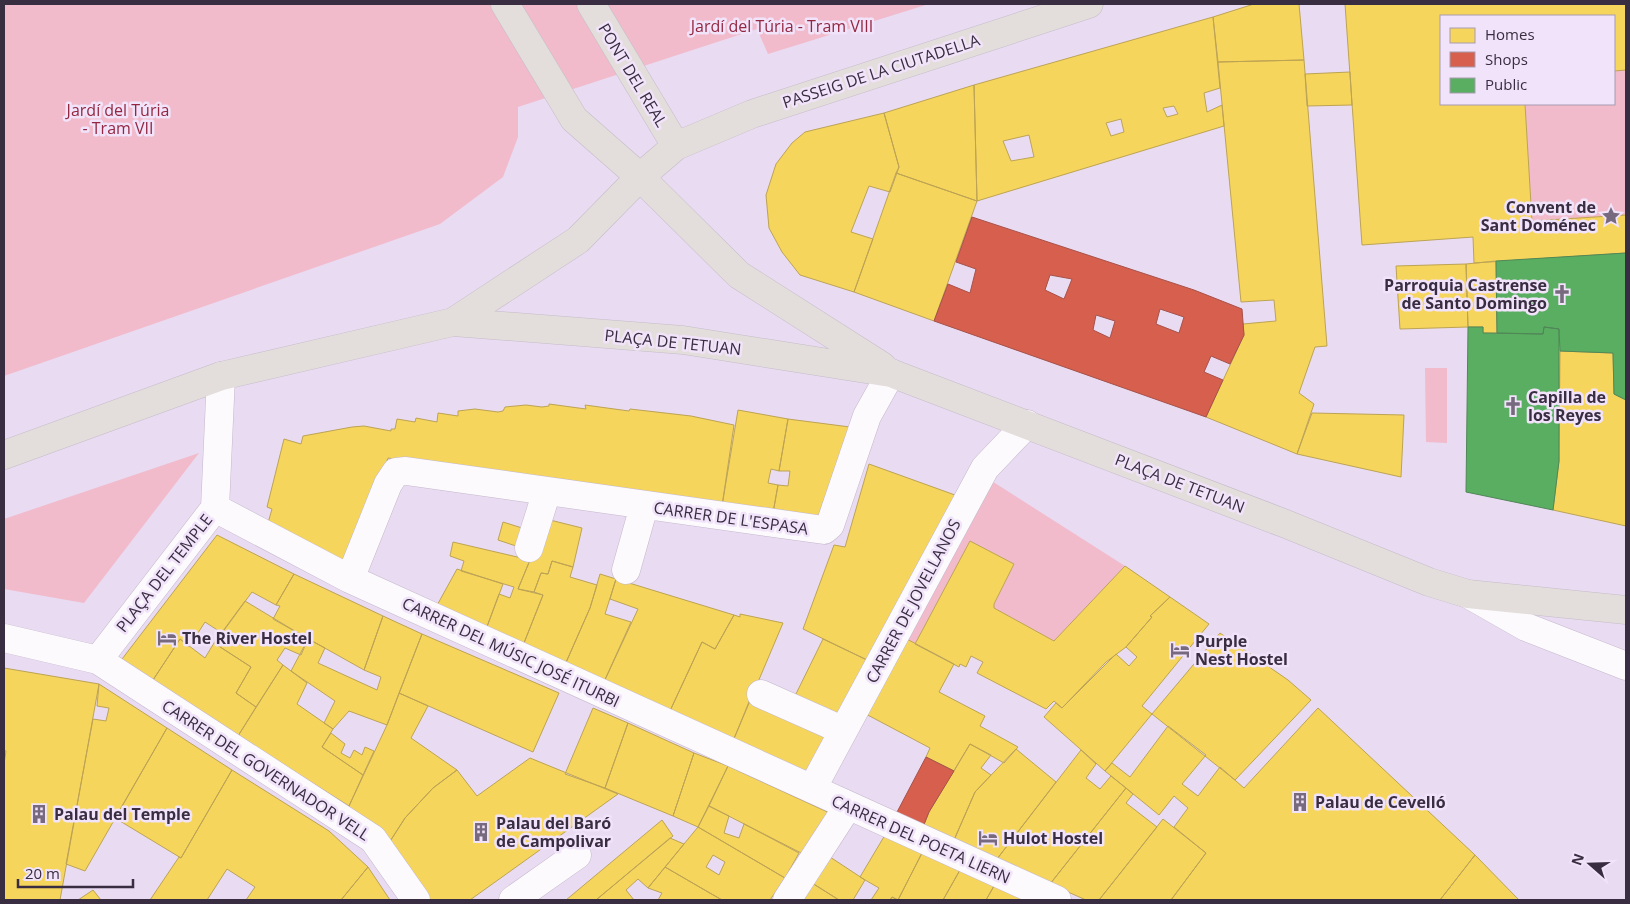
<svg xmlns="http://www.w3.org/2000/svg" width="1630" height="904" viewBox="0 0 1630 904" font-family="'Open Sans',sans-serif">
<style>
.green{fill:#f1bbcb}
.homes{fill:#f6d55c;stroke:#bda354;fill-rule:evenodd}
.shops{fill:#d6604d;stroke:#a75149;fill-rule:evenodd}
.public{fill:#5aae61;stroke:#508757}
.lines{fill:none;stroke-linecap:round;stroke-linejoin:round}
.minor-casing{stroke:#c4b8cc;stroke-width:29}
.major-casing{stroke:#c4bdc9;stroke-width:29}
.minor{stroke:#fcfafd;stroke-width:28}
.major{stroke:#e3dddb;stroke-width:28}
.labels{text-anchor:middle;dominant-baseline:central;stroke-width:5;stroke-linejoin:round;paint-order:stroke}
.park-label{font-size:16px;fill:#942740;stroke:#f1e4fa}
.street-label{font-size:16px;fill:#392d41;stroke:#f1e4fa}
.poi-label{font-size:16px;font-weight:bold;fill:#392d41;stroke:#f1e4fa;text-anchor:start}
</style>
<rect width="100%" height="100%" fill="#e9dbf2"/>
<path class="green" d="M4 4H929L768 54 757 29 518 107V137L503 177 440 224 4 376Z
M1626 70V215L1532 221 1525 104H1614V71Z
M1425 368H1447V443L1426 442Z
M199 453 84 603 4 589V519Z
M987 478 1125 566 1054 641 994 608V604L1014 564 970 541 915 644 903 637Z"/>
<path class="homes" d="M1254 4H1299L1304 60 1218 62 1213 17Z
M1345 4H1626V70L1614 71V16H1441V104H1525L1532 221 1626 215V253L1474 263 1473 237 1362 245Z
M1213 17 1220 88 1204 93 1207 112 1222 105 1224 126 977 201 974 85ZM1174 106 1178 114 1167 117 1163 108ZM1121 119 1124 132 1111 136 1106 123ZM1029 135 1034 157 1011 161 1003 141Z
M1304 60 1327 346 1315 347 1299 393 1314 404 1297 454 1206 417 1244 335 1243 324 1276 321 1274 300 1241 302 1218 62Z
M1350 72 1352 105 1307 106 1305 74Z
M974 85 977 201 896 173 899 167 884 113Z
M884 113 899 167 890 192 869 186 851 232 873 239 854 292 800 275 782 252 769 228 766 195 776 164 792 143 805 132Z
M896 173 977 201 934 321 854 292Z
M1496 261 1497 333H1483V327H1468L1466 264Z
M1466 264 1468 327 1400 329 1396 266Z
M1560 351 1613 353 1614 394 1626 400V526L1553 510 1559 461Z
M549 404 586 409 585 405 629 411 630 409 691 416 734 425 722 506 388 458 346 569 266 530 272 509 267 507 284 439 301 444 303 436 352 427 364 426 391 431V429H395L397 419 415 422 416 418 437 422 438 413 458 416V411L475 409 498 412 503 411 505 407 526 405 542 407 549 406Z
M738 410 788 419 779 471 771 469 768 483 778 485 773 513 722 506Z
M1312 413 1404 415 1401 477 1297 454Z
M788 419 850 427 817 520 773 513 778 485 788 486 790 471H779Z
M869 464 955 495 867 660 803 629 834 545 845 547Z
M546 519 582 528 573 567 552 561 548 574 541 573 534 592 518 589 530 560 533 561Z
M503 522 522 528 516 546 498 540Z
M217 535 294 574 276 605 252 592 222 633 205 622 189 647 180 639 151 683 119 663Z
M970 541 1014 564 994 604V608L1054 641 1125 566 1170 597 1150 616 1152 617 1126 647 1106 662 1062 708 1054 701 1046 709 977 673 983 662 971 656 966 667 960 664 959 667 915 644Z
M453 542 530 560 518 589 543 595 522 648 485 632 499 594 510 598 514 587 461 571 464 561 450 556Z
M552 561 573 567 570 577 597 585 590 608 564 667 522 648 543 595 534 592 541 573 548 574Z
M457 569 503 584 485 632 435 609Z
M294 574 383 616 364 670 273 619 280 606 276 605Z
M600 574 616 579 605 614 631 622 603 684 564 667 590 608Z
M616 579 734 615 715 649 702 642 669 713 603 684 638 609 610 599Z
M1170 597 1209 624 1142 706 1152 714 1105 771 1044 717 1056 703 1062 708 1116 654 1129 666 1137 657 1126 647 1152 617 1150 616Z
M245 601 308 639 301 655 285 648 277 660 283 665 256 707 236 693 251 667 214 643Z
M740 614 783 623 733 741 669 713 702 642 715 649 734 615 740 617Z
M383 616 422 634 387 725 349 711 333 729 324 723 335 701 291 671 308 639 325 648 318 663 377 690 381 677 364 670Z
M1220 633 1288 680 1311 700 1235 780 1152 714Z
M422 634 559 693 533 752 399 693Z
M903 637 954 664 939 692 985 716 980 726 1018 747 1004 763 970 744 954 771 926 757 930 748 862 712Z
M180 639 205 658 214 643 251 667 236 693 256 707 238 736 151 683Z
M823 639 867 660 834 720 793 700Z
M283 665 307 683 297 704 333 729 322 747 363 775 349 806 238 736Z
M4 668 99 684 60 900H4V764L6 751 4 750Z
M99 684 167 728 85 871 66 864 93 719 106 721 109 708 97 706Z
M399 693 428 706 411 738 457 770 433 788 405 818 387 846 349 806 387 725Z
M751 697 829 731 805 773 733 741Z
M593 708 628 723 605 788 565 774Z
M1318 708 1475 855 1440 900H1171L1206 853 1174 827 1188 808 1174 796 1159 815 1105 771 1112 763 1130 777 1168 726 1206 755 1182 784 1198 796 1220 767 1244 788Z
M628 723 694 753 673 816 605 788Z
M167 728 232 770 181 858 115 818Z
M331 733 345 744 341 753 350 758 354 750 362 755 365 747 374 751 363 775 322 747Z
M970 744 991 755 981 768 991 775 975 792 954 840 923 827 929 812Z
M1016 749 1056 782 997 859 954 840 975 792Z
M1081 750 1096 764 1086 778 1100 789 1111 776 1126 788 1050 884 997 859Z
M694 753 728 766 698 827 673 816Z
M530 758 618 794 470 900H428L387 846 405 818 433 788 457 770 477 796Z
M728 766 834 815 807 856 709 806Z
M232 770 329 831 368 867 341 900H246L255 887 227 869 207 900H150L179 857 181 858Z
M1126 788 1133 794 1126 803 1157 827 1099 900H1086L1050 884Z
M709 806 729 816 724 833 739 838 744 824 799 853 785 878 698 827Z
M1163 819 1206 853 1171 900H1099Z
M662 820 673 836 596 900H566Z
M698 827 785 878 770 900H722L665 867ZM713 855 725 862 719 875 706 867Z
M885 835 922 853 898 900 892 897 890 900H871L879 888 860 877Z
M670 838 684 844 648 888 638 879 626 890 634 900H596Z
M922 853 960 870 943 900H890L892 897 898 900Z
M1475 855 1519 900H1440Z
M830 857 865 880 853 900H839L812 883Z
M368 867 390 900H341Z
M665 867 708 892 722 900H658L662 893 648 888Z
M960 870 994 886 986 900H943Z
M812 883 839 900H801Z
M994 886 1026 900H986Z
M93 890 101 900H78Z"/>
<path class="shops" d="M972 217 1194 290 1242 309 1244 335 1230 364 1211 356 1204 372 1223 380 1206 417 934 321 948 284 970 293 976 269 956 262ZM1050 275 1072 279 1064 299 1045 290ZM1160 309 1184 317 1179 333 1156 324ZM1096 315 1115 321 1110 338 1093 330Z
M926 757 954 771 929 812 923 827 896 814Z"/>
<path class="public" d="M1626 253V400L1614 394 1613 353 1560 351 1559 329 1544 327 1543 334 1497 333 1496 261Z
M1468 327H1483V333L1543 334 1544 327 1559 329V461L1553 510 1466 492Z"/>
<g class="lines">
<g class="minor-casing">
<path id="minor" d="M215 508 350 579 1057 900
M529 548 547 491
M626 570 644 506
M350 579 388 484 396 472 406 471 824 530 830 525 867 416 891 373
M1468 594 1526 627 1626 666
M4 638 98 660 215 508 221 376
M98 660 373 839 416 900
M761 694 842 730
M812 789 985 468 1027 424
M513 900 577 855
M787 900 848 806"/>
</g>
<g class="major-casing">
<path id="major" d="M505 4 574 119 640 177 739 275 882 366
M591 4 676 146
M453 322 578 240 640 177 676 146 752 114 1089 4
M4 455 221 376 453 322 683 340 891 373 1286 524 1429 582 1468 594 1626 610"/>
</g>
<use href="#minor" class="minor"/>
<use href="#major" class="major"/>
</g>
<defs>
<g id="sight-bare" transform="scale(1.5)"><path d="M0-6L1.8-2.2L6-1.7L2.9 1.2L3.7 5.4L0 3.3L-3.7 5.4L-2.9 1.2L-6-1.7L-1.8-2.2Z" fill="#776a7f" stroke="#f1e4fa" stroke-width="2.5" paint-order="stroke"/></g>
<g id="church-bare" transform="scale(1.5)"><path d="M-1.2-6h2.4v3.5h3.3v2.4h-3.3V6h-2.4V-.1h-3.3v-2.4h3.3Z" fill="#776a7f" stroke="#f1e4fa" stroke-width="2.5" paint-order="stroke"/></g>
<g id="hotel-bare" transform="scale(1.5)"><path d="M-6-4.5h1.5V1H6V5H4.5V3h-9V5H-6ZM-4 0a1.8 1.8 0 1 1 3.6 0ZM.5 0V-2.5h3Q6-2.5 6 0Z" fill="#776a7f" stroke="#f1e4fa" stroke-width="2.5" paint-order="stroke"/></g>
<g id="building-bare" transform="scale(1.5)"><path d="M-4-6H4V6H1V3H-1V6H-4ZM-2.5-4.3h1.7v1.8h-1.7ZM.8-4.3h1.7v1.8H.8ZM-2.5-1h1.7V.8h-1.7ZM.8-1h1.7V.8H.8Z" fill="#776a7f" stroke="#f1e4fa" stroke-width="2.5" paint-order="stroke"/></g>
</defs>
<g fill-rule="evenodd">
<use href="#sight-bare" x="1611" y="216"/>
<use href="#church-bare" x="1562" y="294"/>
<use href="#church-bare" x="1513" y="406"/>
<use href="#hotel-bare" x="167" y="638"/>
<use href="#hotel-bare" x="1180" y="650"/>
<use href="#building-bare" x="1300" y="802"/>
<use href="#building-bare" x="39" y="814"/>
<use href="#building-bare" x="481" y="832"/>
<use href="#hotel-bare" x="988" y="838"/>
</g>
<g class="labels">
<g class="park-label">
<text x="782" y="26">Jardí del Túria - Tram VIII</text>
<text x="118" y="110">Jardí del Túria<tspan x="118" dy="18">- Tram VII</tspan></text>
</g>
<g class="street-label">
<text transform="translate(881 71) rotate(-18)">PASSEIG DE LA CIUTADELLA</text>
<text transform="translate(633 75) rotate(59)">PONT DEL REAL</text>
<text transform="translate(673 342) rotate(6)">PLAÇA DE TETUAN</text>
<text transform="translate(1180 483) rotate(21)">PLAÇA DE TETUAN</text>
<text transform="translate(731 518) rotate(8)">CARRER DE L'ESPASA</text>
<text transform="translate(164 573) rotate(-52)">PLAÇA DEL TEMPLE</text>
<text transform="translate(913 601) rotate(-62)">CARRER DE JOVELLANOS</text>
<text transform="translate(511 652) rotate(25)">CARRER DEL MÚSIC JOSÉ ITURBI</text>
<text transform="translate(266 770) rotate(33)">CARRER DEL GOVERNADOR VELL</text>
<text transform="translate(921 839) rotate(24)">CARRER DEL POETA LIERN</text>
</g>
<g class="poi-label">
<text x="1596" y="207" text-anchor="end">Convent de<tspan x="1596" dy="18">Sant Doménec</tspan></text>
<text x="1547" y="285" text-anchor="end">Parroquia Castrense<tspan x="1547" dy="18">de Santo Domingo</tspan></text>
<text x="1528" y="397">Capilla de<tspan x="1528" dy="18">los Reyes</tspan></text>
<text x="182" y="638">The River Hostel</text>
<text x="1195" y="641">Purple<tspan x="1195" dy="18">Nest Hostel</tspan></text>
<text x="1315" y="802">Palau de Cevelló</text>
<text x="54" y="814">Palau del Temple</text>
<text x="496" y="823">Palau del Baró<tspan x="496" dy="18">de Campolivar</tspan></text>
<text x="1003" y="838">Hulot Hostel</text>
</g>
</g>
<rect width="1630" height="904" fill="none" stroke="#392d41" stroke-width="10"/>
<rect x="1440" y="15" width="175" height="90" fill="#f1e4fa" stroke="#a79bb0"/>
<rect x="1450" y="28" width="25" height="15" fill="#f6d55c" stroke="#a79bb0"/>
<text x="1485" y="40" font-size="15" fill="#392d41">Homes</text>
<rect x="1450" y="52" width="25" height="15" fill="#d6604d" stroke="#a79bb0"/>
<text x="1485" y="65" font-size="15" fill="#392d41">Shops</text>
<rect x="1450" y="78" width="25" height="15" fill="#5aae61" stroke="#a79bb0"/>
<text x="1485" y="90" font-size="15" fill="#392d41">Public</text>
<g transform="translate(1590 864) rotate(290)" stroke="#f1e4fa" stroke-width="4" paint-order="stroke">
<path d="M0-4L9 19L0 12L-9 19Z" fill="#392d41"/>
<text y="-8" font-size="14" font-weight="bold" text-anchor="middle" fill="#392d41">N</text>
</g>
<path d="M18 879v8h115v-8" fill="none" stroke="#392d41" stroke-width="2.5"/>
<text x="25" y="879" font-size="15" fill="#392d41" stroke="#f1e4fa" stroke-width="4" paint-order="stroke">20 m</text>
</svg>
